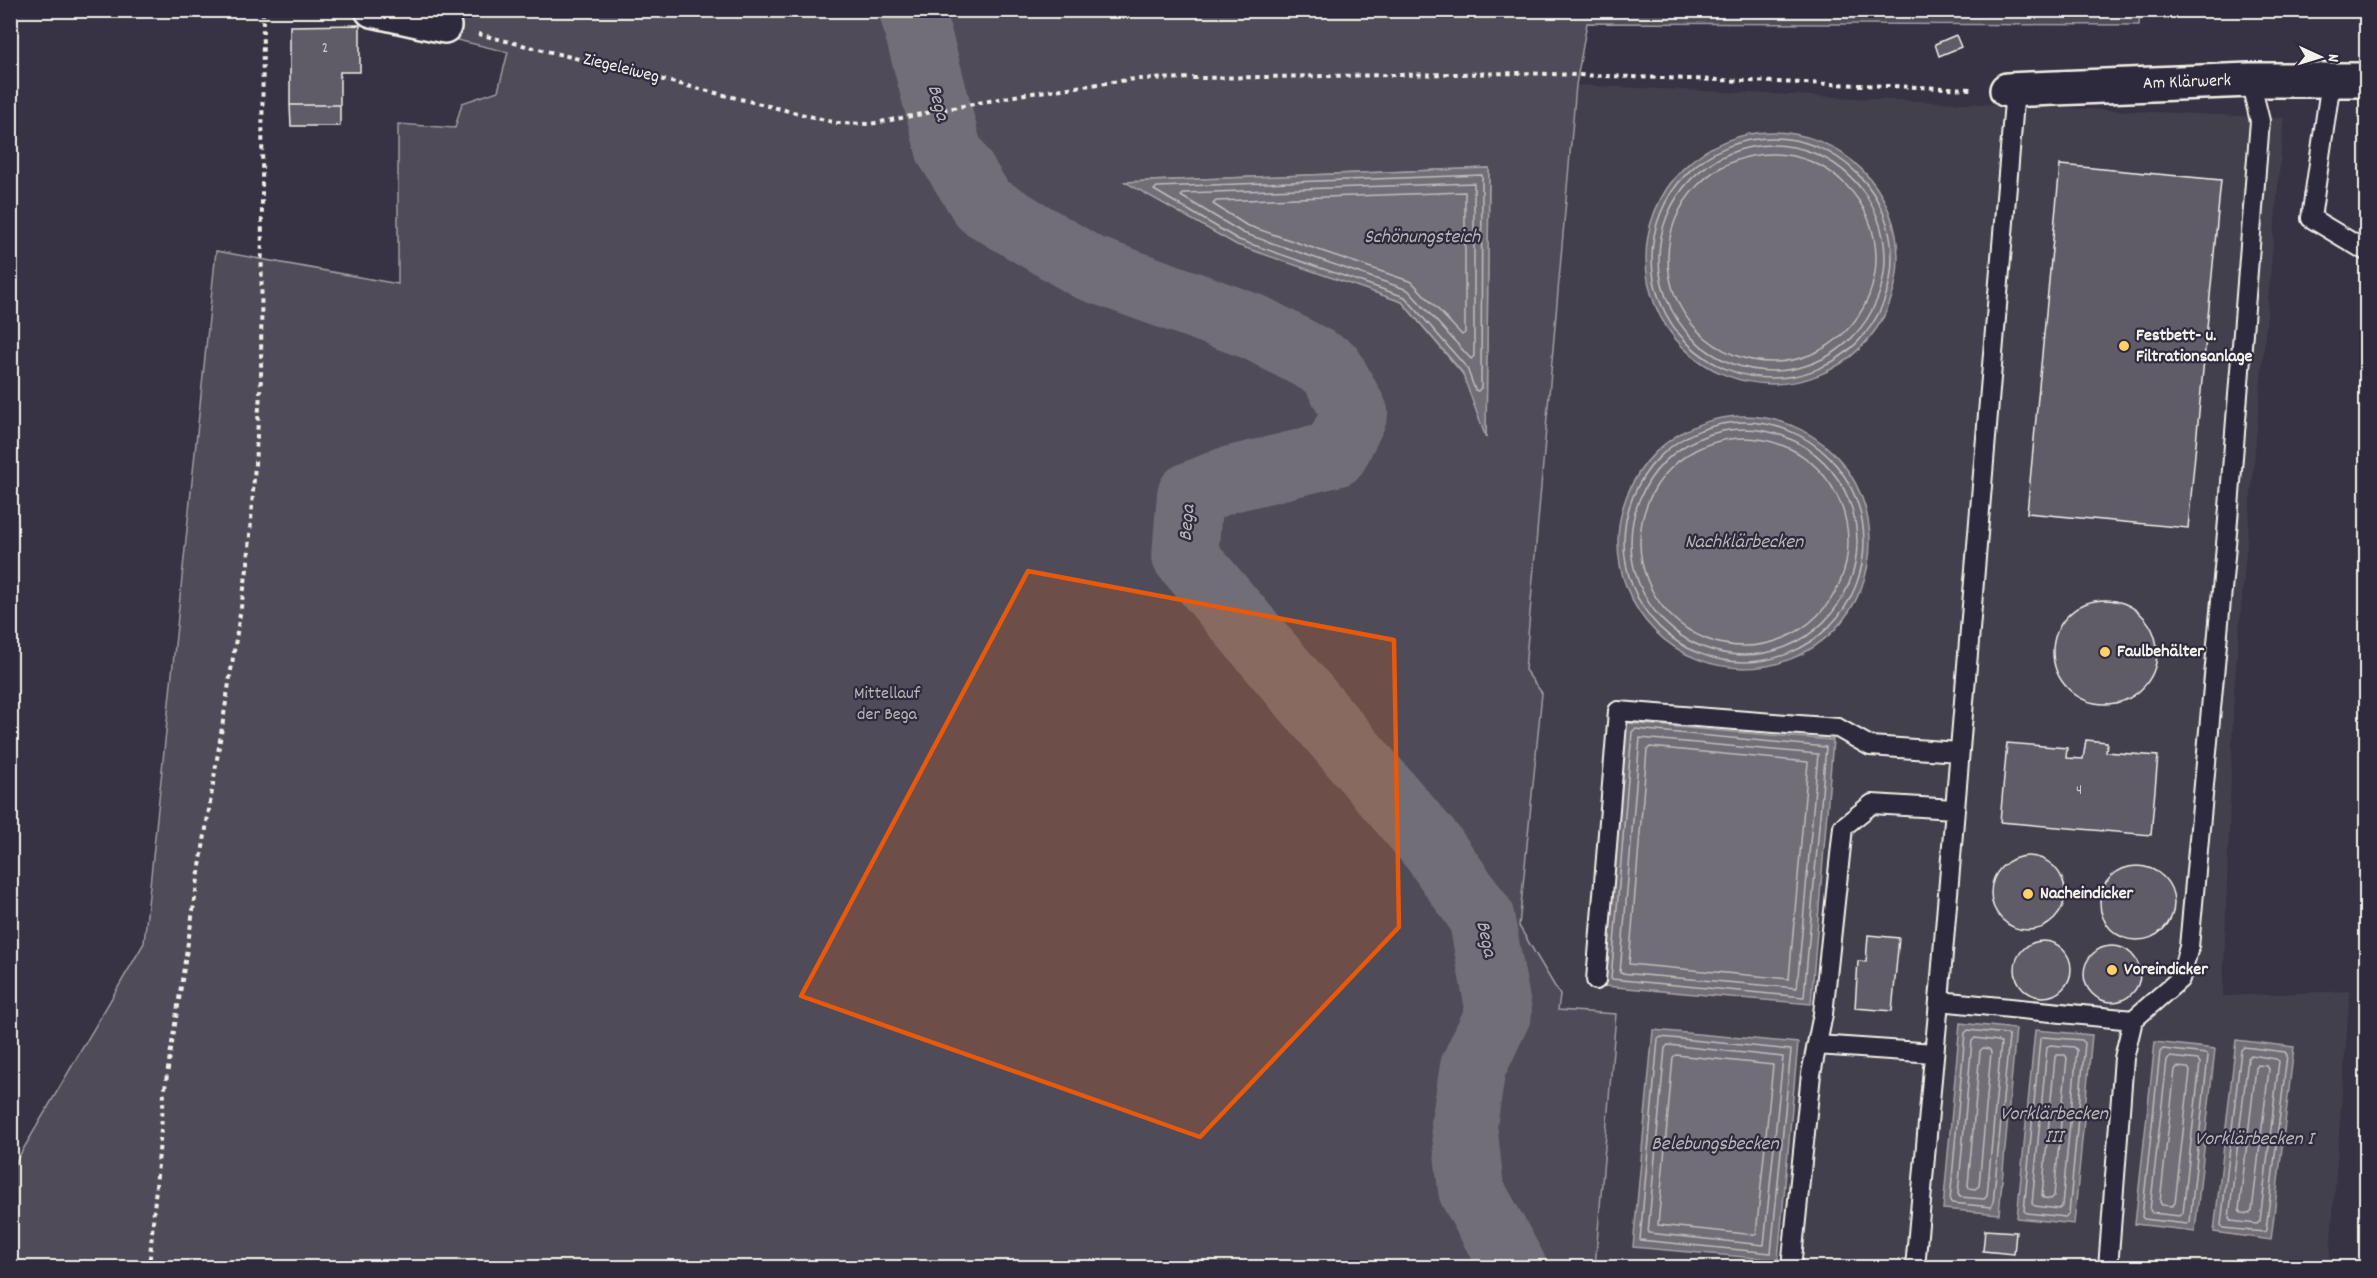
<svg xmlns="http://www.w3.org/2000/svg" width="2377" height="1278" viewBox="0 0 2377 1278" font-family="Dekko,sans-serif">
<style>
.built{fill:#433f4e}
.green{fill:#504b59;stroke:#a29ea0;stroke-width:1.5;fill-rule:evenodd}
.water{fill:#726e77;stroke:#a6a2a4;stroke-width:1.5}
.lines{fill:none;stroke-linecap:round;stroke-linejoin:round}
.shore{stroke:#c0bdbb;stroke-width:1.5}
.river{stroke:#726e77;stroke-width:66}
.building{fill:#5f5c67;stroke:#f4f1e8;stroke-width:1.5}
.lane-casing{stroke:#f4f1e8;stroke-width:22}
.street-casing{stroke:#f4f1e8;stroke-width:38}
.path{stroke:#f4f1e8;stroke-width:4;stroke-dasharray:4.5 4.5;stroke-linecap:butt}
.lane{stroke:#2f2a3d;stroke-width:18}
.street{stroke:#2f2a3d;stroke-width:33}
.marked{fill:#e8590c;fill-opacity:0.2;stroke:#e8590c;stroke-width:4.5;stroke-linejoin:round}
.poi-dot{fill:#ffd166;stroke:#2f2a3d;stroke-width:2}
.labels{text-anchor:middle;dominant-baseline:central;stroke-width:4.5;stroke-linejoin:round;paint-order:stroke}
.number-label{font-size:15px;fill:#cfccc8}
.street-label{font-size:18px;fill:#f4f1e8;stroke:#2f2a3d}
.poi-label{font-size:18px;font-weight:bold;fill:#f4f1e8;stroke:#2f2a3d;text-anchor:start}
.park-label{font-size:18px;fill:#bbb7b6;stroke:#2f2a3d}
.water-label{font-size:20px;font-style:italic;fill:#bab6b5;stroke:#2f2a3d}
</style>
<rect width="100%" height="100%" fill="#373244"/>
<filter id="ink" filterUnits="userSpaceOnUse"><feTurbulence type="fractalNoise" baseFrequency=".0167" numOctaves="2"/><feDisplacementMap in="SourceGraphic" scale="12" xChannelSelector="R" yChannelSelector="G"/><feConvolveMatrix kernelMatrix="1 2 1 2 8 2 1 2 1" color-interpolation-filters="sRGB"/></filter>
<g filter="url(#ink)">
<path class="built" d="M1576 85 2284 118 2234 691 2223 996 2350 991 2329 1267H1595L1616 1015 1496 1006Z"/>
<path class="green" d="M409 11H2140L2139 25 1587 23 1576 85 1525 670 1542 693 1519 926 1560 995 1558 1010 1616 1014 1595 1267 11 1268V1170L144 943 216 251 398 284V124L455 128 462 103 498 91 508 52 406 28ZM1489 168 1486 436 1467 379 1402 302 1227 239 1126 182Z"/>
<path class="water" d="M1646 258a126 126 0 1 1 252 0a126 126 0 1 1-252 0Z
M1489 168 1486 438 1462 372 1402 302 1237 245 1125 182Z
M1618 542a126 126 0 1 1 252 0a126 126 0 1 1-252 0Z
M1627 723 1833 740 1811 1004 1604 986Z
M1960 1023 2016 1029 1999 1214 1943 1209Z
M1653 1030 1798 1043 1778 1260 1633 1247Z
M2035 1030 2092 1035 2074 1224 2017 1218Z
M2236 1040 2294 1047 2271 1240 2214 1232Z
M2155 1042 2215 1049 2195 1231 2135 1224Z"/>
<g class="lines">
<path class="shore" d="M1652 258a120 120 0 1 1 240 0a120 120 0 1 1-240 0Z
M1659 258a113 113 0 1 1 226 0a113 113 0 1 1-226 0Z
M1668 258a104 104 0 1 1 208 0a104 104 0 1 1-208 0Z
M1482 175 1481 388 1478 391 1475 390 1467 368 1405 297 1239 240 1154 190 1157 187Z
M1474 183V356L1471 359 1408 290 1243 233 1181 196 1184 193Z
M1465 192V333L1462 335 1412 282 1246 225 1213 204 1216 201Z
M1624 542a120 120 0 1 1 240 0a120 120 0 1 1-240 0Z
M1631 542a113 113 0 1 1 226 0a113 113 0 1 1-226 0Z
M1640 542a104 104 0 1 1 208 0a104 104 0 1 1-208 0Z
M1635 729 1826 747 1804 997 1611 979 1632 732Z
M1640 738 1818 754 1797 988 1620 973Z
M1650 747 1808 762 1789 979 1629 964 1647 750Z
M1968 1030 2007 1034 2009 1037 1993 1204 1991 1207 1952 1203 1950 1201 1965 1033Z
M1661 1037 1791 1050 1771 1253 1640 1240 1658 1039Z
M2043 1037 2082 1040 2085 1043 2069 1214 2066 1217 2027 1213 2024 1211 2040 1039Z
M1975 1038 1998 1041 2001 1043 1987 1196 1984 1199 1960 1197 1958 1194 1972 1041Z
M1668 1045 1783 1057 1764 1245 1648 1233 1665 1048Z
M2050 1045 2074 1047 2077 1050 2062 1206 2059 1209 2035 1206 2032 1204 2047 1047Z
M2244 1047 2285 1052 2287 1055 2266 1230 2264 1232 2223 1228 2221 1225 2241 1050Z
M1983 1048 1989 1049 1991 1052 1979 1186 1975 1189 1969 1188 1968 1185 1980 1051Z
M2163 1049 2206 1054 2208 1056 2190 1222 2187 1224 2144 1219 2142 1217 2160 1052Z
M1676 1055 1773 1065 1756 1235 1658 1225 1673 1057Z
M2057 1055H2065L2067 1058 2054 1196 2051 1199 2044 1198 2042 1195 2055 1057Z
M2251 1055 2276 1059 2279 1061 2260 1221 2257 1224 2231 1221 2229 1218 2248 1058Z
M2170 1057 2198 1060 2200 1063 2183 1213 2180 1216 2152 1213 2150 1210 2167 1060Z
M2258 1065 2267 1066 2269 1069 2252 1211 2249 1214 2241 1213 2239 1210 2256 1068Z
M2177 1067 2188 1068 2190 1071 2175 1203 2172 1206 2162 1205 2160 1202 2175 1070Z"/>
<path class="river" d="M912 10 949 150 983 205 1087 267 1256 328 1331 368 1355 413 1335 454 1227 480 1190 495 1185 556 1433 848 1481 916 1499 1012 1473 1067 1464 1124 1471 1190 1514 1268"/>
</g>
<path class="building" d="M360 25V72H340V105H290V26Z
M1956 35 1961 47 1939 56 1935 44Z
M290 105H340V126H291Z
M2060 165 2221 180 2188 528 2027 513Z
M2053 652a52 52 0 1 1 104 0a52 52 0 1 1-104 0Z
M2086 740 2107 742 2106 752 2158 756 2151 835 2000 822 2007 743 2067 748 2066 758 2083 759Z
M1991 893a37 37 0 1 1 74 0a37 37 0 1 1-74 0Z
M2100 903a37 37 0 1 1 74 0a37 37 0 1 1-74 0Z
M1868 935 1899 938 1892 1011 1855 1008 1858 961 1866 962Z
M2015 969a28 28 0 1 1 56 0a28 28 0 1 1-56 0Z
M2084 974a28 28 0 1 1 56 0a28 28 0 1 1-56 0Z
M1985 1230 2016 1232 2014 1254 1983 1251Z"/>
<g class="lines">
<g class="lane-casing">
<path id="lane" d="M2331 81 2311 218 2366 251
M1596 980 1618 711 1838 728 1870 746 1959 752
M1939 1001 2133 1020
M1817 1045 1934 1053
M1791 1268 1811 1074 1823 1014 1843 827 1872 804 1954 809
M1915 1268 1939 1001 2015 90
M2108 1268 2124 1058 2133 1020 2180 979 2189 947 2225 557 2260 121 2250 80"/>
</g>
<g class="street-casing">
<path id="street" d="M372 10 444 26
M2007 90 2250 80H2366"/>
</g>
<path class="path" d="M478 34 837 123 870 124 1025 94 1135 79 1521 73 1973 89
M149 1268 164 1094 248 563 261 379 263 10"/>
<use href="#lane" class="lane"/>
<use href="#street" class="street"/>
</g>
</g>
<path class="marked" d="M1028 571 1394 640 1399 927 1200 1137 801 996Z"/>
<g class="poi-dot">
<circle cx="2124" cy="346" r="6"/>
<circle cx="2105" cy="652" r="6"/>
<circle cx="2028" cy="894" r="6"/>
<circle cx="2112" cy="970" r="6"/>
</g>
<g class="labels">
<g class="number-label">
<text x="325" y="49">2</text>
<text x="2079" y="791">4</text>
</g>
<g class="street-label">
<text transform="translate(621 69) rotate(14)">Ziegeleiweg</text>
<text transform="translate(2187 83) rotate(-2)">Am Klärwerk</text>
</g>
<g class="poi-label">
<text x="2136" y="336">Festbett- u.<tspan x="2136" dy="21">Filtrationsanlage</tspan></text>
<text x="2117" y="652">Faulbehälter</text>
<text x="2040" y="894">Nacheindicker</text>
<text x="2124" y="970">Voreindicker</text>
</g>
<g class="park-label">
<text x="887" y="694">Mittellauf<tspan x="887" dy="21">der Bega</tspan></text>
</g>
<g class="water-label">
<text transform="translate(937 103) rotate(75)">Bega</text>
<text x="1422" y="238">Schönungsteich</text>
<text transform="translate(1188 523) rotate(-85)">Bega</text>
<text x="1744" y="543">Nachklärbecken</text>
<text transform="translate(1485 939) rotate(77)">Bega</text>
<text x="2054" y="1115">Vorklärbecken<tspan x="2054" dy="23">III</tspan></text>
<text x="2254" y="1140">Vorklärbecken I</text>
<text x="1715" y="1145">Belebungsbecken</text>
</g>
</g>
<rect width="2377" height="1278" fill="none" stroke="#2f2a3d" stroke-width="36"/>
<rect x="18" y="18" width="2341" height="1242" fill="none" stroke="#f4f1e8" stroke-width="2" filter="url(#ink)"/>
<g transform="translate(2320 57) rotate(94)" stroke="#2f2a3d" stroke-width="4.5" paint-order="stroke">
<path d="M0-4.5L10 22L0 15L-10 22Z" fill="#f4f1e8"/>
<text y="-9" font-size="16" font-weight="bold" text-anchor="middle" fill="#f4f1e8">N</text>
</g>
</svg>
